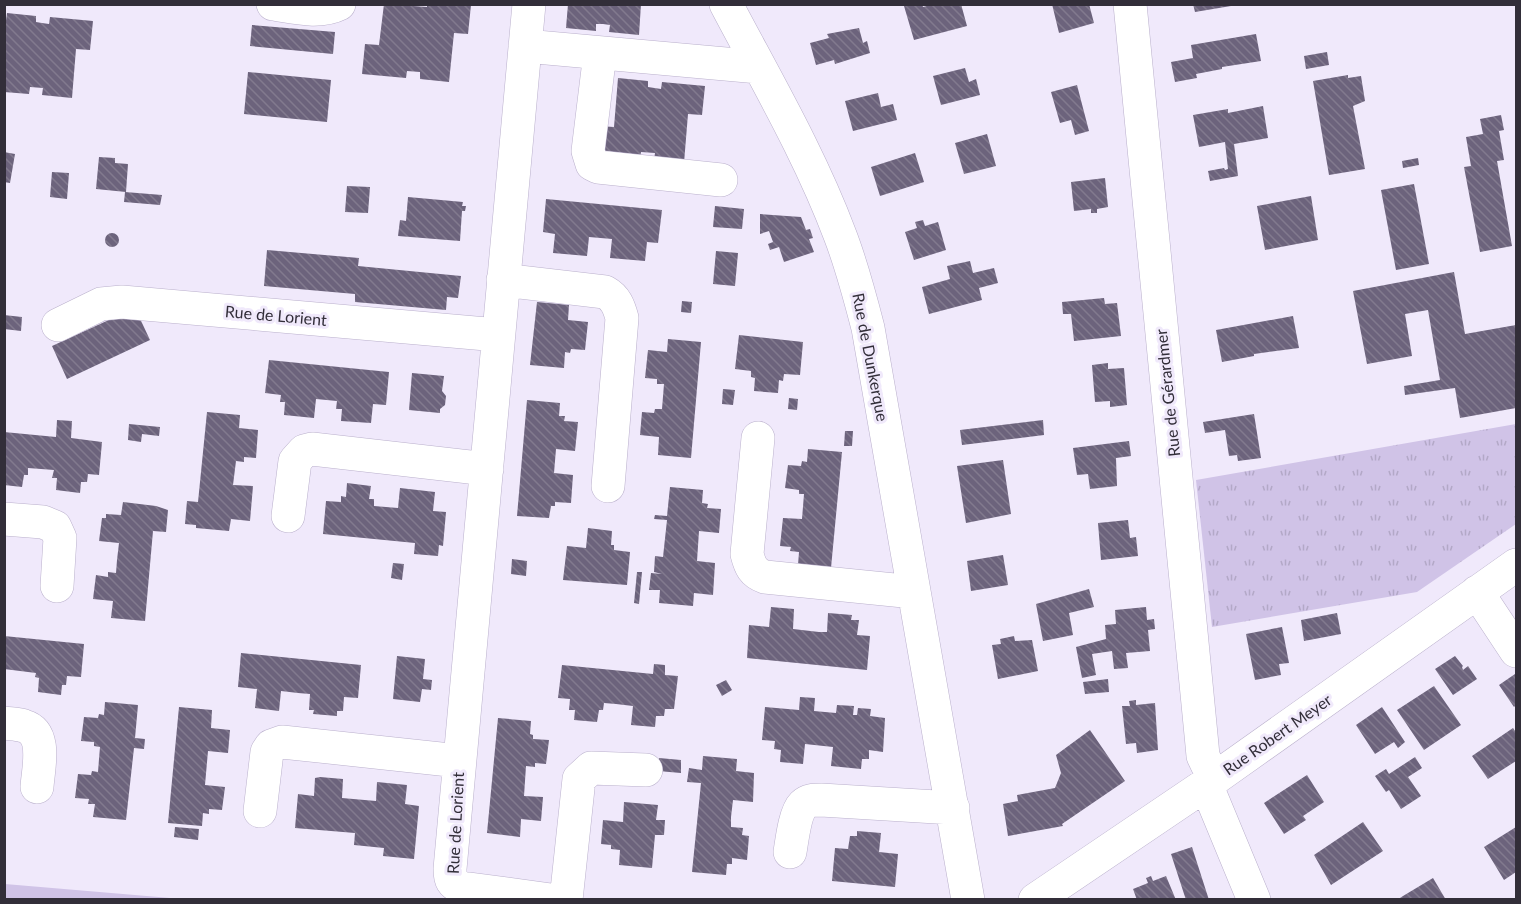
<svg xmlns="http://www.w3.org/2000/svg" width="1521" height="904" viewBox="0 0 1521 904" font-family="Lato,sans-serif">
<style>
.grass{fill:url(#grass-tufts)}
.pitch{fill:#d0c3e7}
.building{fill:url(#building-back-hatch)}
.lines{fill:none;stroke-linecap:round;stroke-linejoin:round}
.minor-casing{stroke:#bab0cc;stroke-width:34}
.minor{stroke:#fff;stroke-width:33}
.labels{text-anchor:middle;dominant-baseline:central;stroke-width:6;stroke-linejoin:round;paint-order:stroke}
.street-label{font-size:16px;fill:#322e39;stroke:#f0e9fb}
</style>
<defs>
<pattern id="grass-tufts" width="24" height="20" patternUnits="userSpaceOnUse" patternTransform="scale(1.5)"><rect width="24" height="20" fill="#d0c3e7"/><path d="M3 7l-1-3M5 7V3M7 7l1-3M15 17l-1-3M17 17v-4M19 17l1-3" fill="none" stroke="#b3a8c7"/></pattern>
<pattern id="building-back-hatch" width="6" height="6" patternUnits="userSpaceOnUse" patternTransform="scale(1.5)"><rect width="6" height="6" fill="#6c637c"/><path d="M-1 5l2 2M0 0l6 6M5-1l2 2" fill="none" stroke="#827a8e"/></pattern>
</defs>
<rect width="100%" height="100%" fill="#f0e9fb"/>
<path class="grass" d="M1516 424V524L1417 592 1212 627 1196 480Z"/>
<path class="pitch" d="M4 884H5L182 899H5Z"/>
<path class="building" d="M384 4H413V6L427 7V4L471 5 468 34 454 33 449 82 420 79V72L407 71 406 78 362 74 365 44 379 45Z
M568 4H641L639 35 609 32 610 25 603 24H596V31L566 28Z
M910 4H922L923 7 934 4H961L967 26 914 40 904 6Z
M1052 4H1089L1094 23 1059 33Z
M1193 4H1231V6L1195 12Z
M7 13 36 16V22L42 23 49 24 50 17 93 21 90 50 76 49 72 98 42 95 43 88 30 87 29 94 4 92V36Z
M252 25 335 32 333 54 250 46Z
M859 28 863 43 867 41 870 53 835 64 834 60 816 65 810 43 829 38 827 34Z
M1256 34 1261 61 1222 67V69L1196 74 1197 78 1175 82 1171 62 1193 58 1191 45Z
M1327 52 1329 65 1306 69 1304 56Z
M965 68 969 82 976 79 980 95 941 105 933 76Z
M248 72 331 80 327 122 244 114Z
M1348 75V78L1361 76 1365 101 1353 106 1365 169 1329 175 1313 81Z
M618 78 648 81V87L661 89 662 82 705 86 702 115 688 114 684 163 654 160 655 153 641 152 640 159 597 155 599 126 614 127Z
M1077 85 1089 131 1075 135 1071 120 1060 123 1051 92Z
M878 93 881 107 893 104 897 120 853 131 845 101Z
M1263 106 1268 138 1234 144 1238 176 1210 181 1208 171 1224 168 1225 170 1228 169 1225 142 1199 147 1193 115 1228 109V113Z
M1501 115 1504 130 1499 131 1504 160 1497 161 1512 246 1480 252 1464 167 1471 166 1466 137 1483 134 1480 119Z
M987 134 996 166 964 174 955 143Z
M4 152 15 154 10 183 4 182Z
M915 153 924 182 880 196 871 167Z
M99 157 115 158V163L128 164 126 192 96 189Z
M1418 158 1419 165 1403 168 1402 161Z
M52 172 69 173 67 199 50 197Z
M1105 178 1108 207 1097 209V213H1091V209L1074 211 1071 182Z
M1414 184 1429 264 1396 270 1381 190Z
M347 186 370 187 368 213 345 212Z
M125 192 162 195 160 205 124 202Z
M1311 196 1318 240 1265 250 1257 206Z
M408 197 463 202 462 206H466L465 211H462L460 241 398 236 400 220 406 221Z
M546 199 662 210 658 243 647 242 645 261 610 258 612 239 589 237 587 256 553 253 555 234 543 232Z
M715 206 744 209 742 229 713 227Z
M760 214 801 217 806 230 810 229 813 238 809 239 814 252 784 262 779 247 770 250 768 244 773 242 769 231 760 234Z
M923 220 925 226 938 222 946 250 914 260 905 232 917 228 915 222Z
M105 240a7 7 0 1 1 14 0a7 7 0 1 1-14 0Z
M267 250 359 258 358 266 461 276 458 298 447 297 446 310 355 302V294L264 286Z
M716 251 738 253 735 286 713 284Z
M970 261 973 273 994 268 998 283 979 288 982 300 929 314 922 287 950 279 947 266Z
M1454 272 1465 334 1516 325V408L1460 418 1455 388 1405 395 1404 386 1440 380 1428 310 1405 314 1412 356 1367 364 1353 291Z
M1104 298 1105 304 1117 303 1121 336 1074 341 1071 314H1063L1062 302Z
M682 301 692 302 691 313 681 312Z
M537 302 569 305 568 320 588 322 585 350 571 349 570 353 565 352 564 368 530 365Z
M135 308 150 340 67 379 52 346Z
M4 315 22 317 21 331 4 329Z
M1293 316 1299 348 1254 354V356L1222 362 1216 330Z
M739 335 803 342 800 375 784 374 783 381 779 380 778 393 754 391 755 378 751 377V371L735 369Z
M668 339 701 342 691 458 658 455 659 437 640 435 642 412 654 413 655 409H662L664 384H657V379L645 378 648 350 667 352Z
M269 360 389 372 386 405 373 404 371 423 341 421 342 409H336L337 401 316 399 314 418 284 415 285 402H280L281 395 265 393Z
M1108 363V369L1124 368 1127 405 1110 407V401L1095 402 1092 365Z
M412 373 444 376 442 391 446 396 445 405 440 409V413L409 410Z
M723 389 735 390 733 405 722 404Z
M789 398 798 399 797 410 788 409Z
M527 400 560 403 559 416H565L564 421 578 422 575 451 556 449 554 473 573 475 571 503 555 502V506H551L549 518 517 516Z
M207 412 240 415 239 428 258 430 256 458 244 457V462L236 461 233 485 253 486 250 521 231 519 229 531 196 528V525L185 524 187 501 198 502Z
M1254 414 1261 458 1238 461 1237 455 1229 456 1225 430 1205 433 1203 422Z
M57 420 72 421 71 438 102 442 99 475 88 474 87 482H81L80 493 56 490 57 478H52L54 470 28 468V475H24L22 487 4 485V432L56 437Z
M1043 420 1044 435 962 445 960 430Z
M129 424 160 427 159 436 142 434 141 442 128 440Z
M845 431H853L852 446H844Z
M1129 441 1131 456 1116 458 1117 486 1090 489 1088 474 1077 475 1073 448Z
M808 449 842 452 831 568 798 565 799 552 790 551 791 547 780 546 783 518 802 519 804 494H799V490L785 488 788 465 801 466 802 461 807 462Z
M1003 460 1011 514 966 523 957 466Z
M347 483 371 486 369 499H374V506L398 508 400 488 435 492 433 511 446 512 443 546 439 545 438 556 414 554 415 543 323 534 326 501 341 502V496L346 497Z
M670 487 703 490 702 503 708 504 707 508 721 509 719 533 699 531 697 561 715 563 713 595 694 593 693 606 659 603 660 590H649L651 573 662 574 654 572 655 556 663 557 667 520 654 519 655 515 667 516Z
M123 502 156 506 168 510 166 532 153 531 145 621 111 618 113 601 93 599 96 575 108 577V572L116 573 117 560 119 543 99 541 102 518H106V514L121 515Z
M1128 520 1130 538 1136 537 1138 556 1101 560 1098 523Z
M588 528 612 531 611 545H614V550L630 552 627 585 563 580 567 546 586 548Z
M1003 555 1008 585 971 591 967 561Z
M512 559 527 561 526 576 511 574Z
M393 563 404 564 402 580 391 578Z
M637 572H642L639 604 634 603Z
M1089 589 1094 607 1069 613 1073 635 1043 641 1036 604Z
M771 607 794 609 793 629 819 632H827L828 613 852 615 851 620H859L857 635 870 636 867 670 747 658 749 625 769 627Z
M1146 607 1147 620 1154 619 1155 629 1148 630 1150 651 1126 653 1128 668 1114 669 1112 651 1092 654 1096 675 1082 678 1076 647 1106 639 1105 625 1116 624 1115 610Z
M1337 613 1341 634 1304 641 1301 620Z
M1282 627 1289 663 1279 664 1281 675 1255 680 1246 634Z
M4 636 84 644 81 677 67 676 66 685H62L61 695 38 692 39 678 35 677 36 673 4 669Z
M1014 636 1015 641 1032 640 1038 671 998 679 992 645 1001 644 1000 639Z
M241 653 361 665 358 698 344 697 343 711H337V716L313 714 314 710H309L310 694 298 693 281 691 279 711 255 708 257 689 238 687Z
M397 656 425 659 423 679 432 680 431 690 422 689 420 702 393 699Z
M1455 656 1463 666 1462 667 1463 670 1468 666 1477 679 1453 695 1435 669Z
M654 664 665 665V675L678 676 674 709H665L664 716H656L655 727 631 725 633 706 616 704 604 703 603 710H599L597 722 574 720 575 710H569L570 699 558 698 562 665 653 674Z
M1515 674 1516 677V705L1514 707 1499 685Z
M1108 679 1109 692 1085 694 1083 682Z
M726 680 732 690 722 696 716 685Z
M1434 686 1461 725 1424 750 1397 710Z
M800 697 815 698 814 711 836 713 837 705 854 706 853 715H857L858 708 871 709 870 716 885 718 883 752 869 750V759H862L861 769 831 766 833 747 805 744 803 764 780 762 781 750 774 749 775 741 762 740 765 707 799 710Z
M1136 700V705L1155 703 1158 750 1137 753 1136 743 1126 744 1122 706H1130L1129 701Z
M105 702 138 705 135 738 145 739 144 749 134 748 126 820 93 817 95 804H88L89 799 75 798 78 774 91 775 92 771 98 772 99 759 100 747 94 746V742L81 741 84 717 98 718 99 714 104 715Z
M179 707 212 710 211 728 230 730 228 753 208 751 205 785 225 787 222 810 209 809V814L203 813 202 826 168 823Z
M1382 707 1405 742 1398 748 1394 742 1375 754 1356 725Z
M498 718 531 721 530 734 533 735V739L549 740 546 764 535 763V767L526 766 524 796 543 797 541 821 521 819 520 837 487 833Z
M1513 728 1515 731 1516 730V761L1488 779 1472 756Z
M1090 730 1125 781 1062 824 1063 826 1008 836 1003 804 1018 801 1017 795 1055 788 1061 773 1056 755Z
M703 756 737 759 736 771 754 773 753 802 733 800 731 817V827L743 828 742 835 749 836 747 860 732 858V864H727L726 875 692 872 701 783 687 782 689 768 702 770Z
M1415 757 1422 768 1408 777 1421 796 1401 809 1389 790 1386 792 1375 776 1386 769 1389 774Z
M659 758 681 760V773L658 771Z
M1307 775 1324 802 1303 816 1306 820 1284 834 1264 803Z
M320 777 343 779 342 798 376 801 377 782 407 785 405 804 419 806 414 859 383 856 384 848 354 845 355 833 295 828 298 794 314 796 315 778Z
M624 802 658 805 656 820H665L664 835H655L652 868 619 865 620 850 611 849V845L601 844 603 820 623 822Z
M1363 822 1383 851 1331 885 1314 855Z
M175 827 199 829 198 840 174 837Z
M1516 827V872L1504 880 1484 847Z
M857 831 881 833 879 852 898 854 895 887 832 881 835 848 848 849 850 836H857Z
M1192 847 1209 900H1186L1171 854Z
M1151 876 1153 881 1166 876 1176 900H1137L1133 889 1148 883 1146 878Z
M1433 878 1446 900H1397L1403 896Z"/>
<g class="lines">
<g class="minor-casing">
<path id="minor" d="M273 4C294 7 319 14 339 4
M529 4 450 869C450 880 452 884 462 888L551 900
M726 4C766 80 810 155 840 235 852 266 860 297 868 328L968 900
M1130 4 1202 745 1203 756 1214 779
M525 46 759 67
M600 53 588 151 592 164 598 167 721 180
M503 280 605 292C616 298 619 307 622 318L608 486
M58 325 101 304 122 302 498 335
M758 438 747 554C750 566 753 573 765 577L914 592
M288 516 295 461 304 451 312 449 487 469
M4 519 43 522 55 527 60 538 57 586
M1477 592 1516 651
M4 723C11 724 18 724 24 726 48 733 38 769 37 787
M1206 784 1254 900
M260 811 267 752 271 746 282 742 459 761
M790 852C792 840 795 813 803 805 808 800 814 800 821 800L953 808
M566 900 579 779 591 768 646 770
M1035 900 1214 779 1516 565"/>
</g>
<use href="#minor" class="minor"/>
</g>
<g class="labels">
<g class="street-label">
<text transform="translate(276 315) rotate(5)">Rue de Lorient</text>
<text transform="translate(871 357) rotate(79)">Rue de Dunkerque</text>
<text transform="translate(1167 393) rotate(-96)">Rue de Gérardmer</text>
<text transform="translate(1277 734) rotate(-35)">Rue Robert Meyer</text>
<text transform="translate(455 823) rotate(-87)">Rue de Lorient</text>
</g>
</g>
<rect width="1521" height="904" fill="none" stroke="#322e39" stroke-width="12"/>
</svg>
